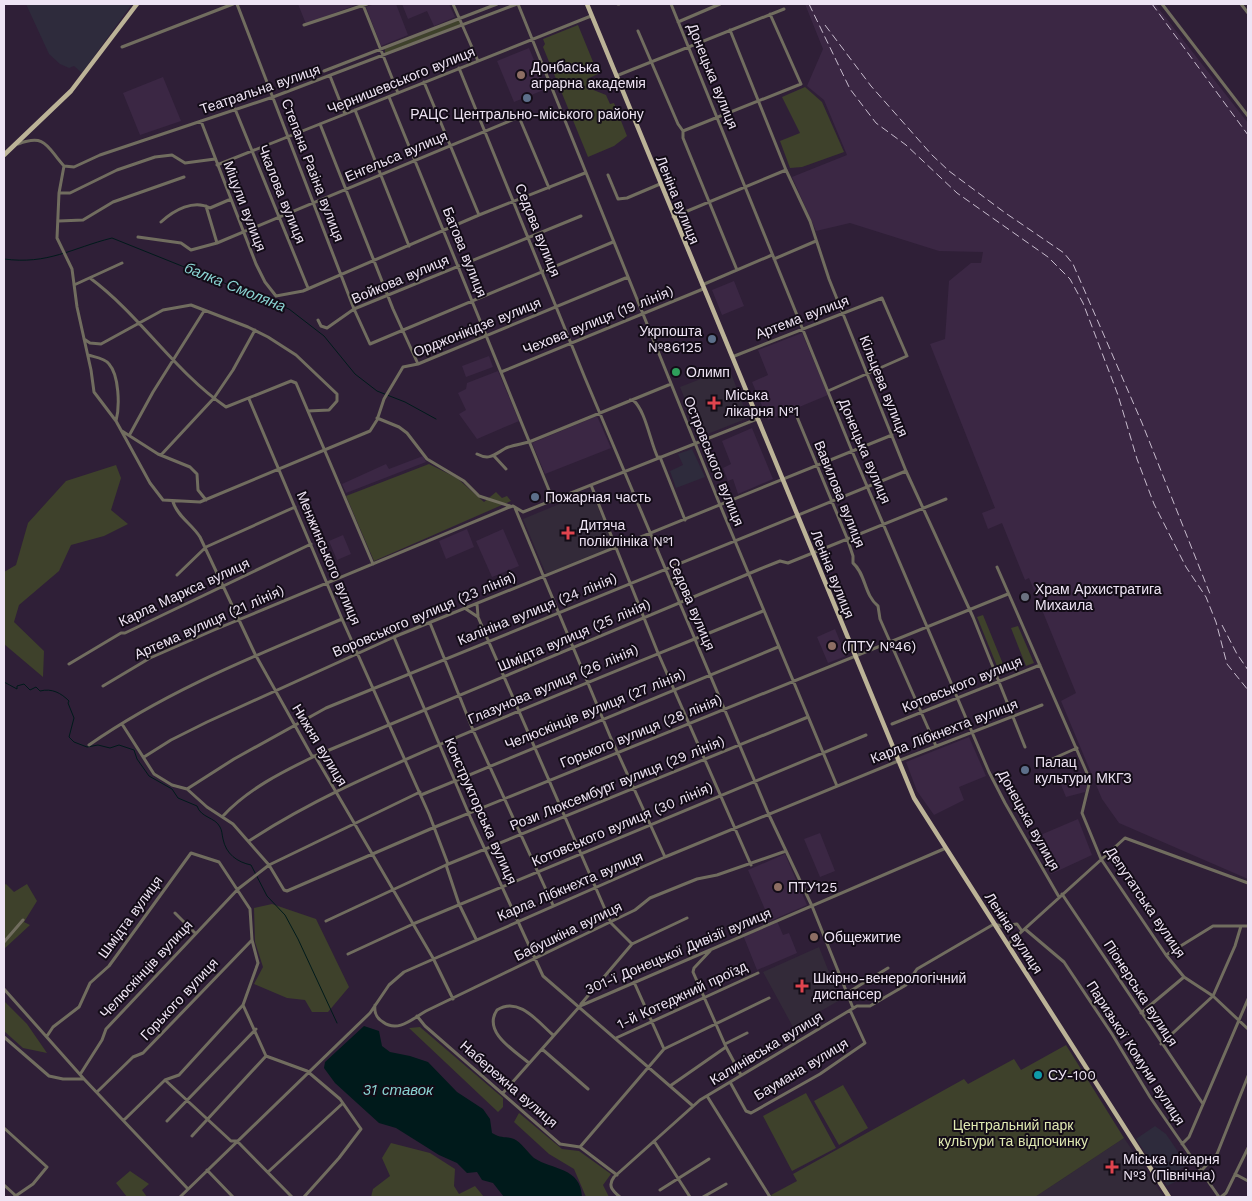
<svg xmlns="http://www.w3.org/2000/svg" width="1252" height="1201" viewBox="0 0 1252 1201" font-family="'Work Sans',sans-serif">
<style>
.commercial{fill:#2e2b3c}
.built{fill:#3b2744}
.medical{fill:#332a39}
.green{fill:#3e412b}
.water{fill:#001a1b}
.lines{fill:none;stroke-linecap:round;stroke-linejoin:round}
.stream{stroke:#001a1b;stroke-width:1}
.minor{stroke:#716d5f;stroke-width:3}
.major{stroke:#bcb397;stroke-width:4.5}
.rail{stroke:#c7bbcd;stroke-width:1;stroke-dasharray:8 4;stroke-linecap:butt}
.education-dot{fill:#8d6e63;stroke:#130c17;stroke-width:2}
.service-dot{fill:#5c6f8a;stroke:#130c17;stroke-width:2}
.leisure-dot{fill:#2e9e5b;stroke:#130c17;stroke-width:2}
.health-dot{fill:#e0444e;stroke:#130c17;stroke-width:2}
.worship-dot{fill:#6b7280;stroke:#130c17;stroke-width:2}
.culture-dot{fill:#0f9aa8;stroke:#130c17;stroke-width:2}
.labels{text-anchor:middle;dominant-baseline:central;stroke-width:4;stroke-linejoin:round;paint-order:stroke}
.poi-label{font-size:14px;fill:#eee4f4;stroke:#130c17;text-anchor:start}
.street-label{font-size:14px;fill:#eee4f4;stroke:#130c17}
.park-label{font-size:14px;fill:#e0eab2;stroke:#130c17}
.water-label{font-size:15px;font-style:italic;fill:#8ad4d3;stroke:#130c17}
</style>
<rect width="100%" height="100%" fill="#2f1f37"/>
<path class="commercial" d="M26 4H132L82 73 74 66 69 68 60 64 49 54Z
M692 449 705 477 676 488 670 471 683 465 678 454Z
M1155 1126 1166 1134 1187 1165 1175 1173 1179 1180 1167 1186 1136 1139Z"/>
<path class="built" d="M298 4H358L306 24Z
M375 4H396L408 35 381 46 366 7Z
M402 4H449L455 17 434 26 427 11 408 19Z
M805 4H1155L1248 123V879L1119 823 1102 799 1061 701 1076 693 1029 578 1025 580 1002 523 988 529 982 513 995 508 930 344 945 339 949 281 971 263H981L983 252 939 251 850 223 816 231 792 177 847 155 824 100 807 86 823 49Z
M529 48 546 89 514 102 497 61Z
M163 77 181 121 140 135 123 93Z
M734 281 744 306 722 315 712 290Z
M802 333 828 395 768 420 752 382 768 375 758 350Z
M489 356 493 367 466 377 462 366Z
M498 371 519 421 477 439 459 414 466 410 458 393 466 389 467 383Z
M597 416 611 448 545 474 532 443Z
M752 428 773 479 738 494 733 479 728 481 723 468 731 464 722 441Z
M423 456 426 462 346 493 342 484 386 464 389 469Z
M467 529 474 547 446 559 439 541Z
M503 529 519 566 492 577 476 541Z
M343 535 351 554 337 560 329 541Z
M835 629 846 656 828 663 817 637Z
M969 737 986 776 959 787 964 800 934 815 917 791 906 762Z
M1081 772 1087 786 1085 792 1066 797 1059 780Z
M1078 819 1092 855 1051 874 1031 839Z
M820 833 835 871 820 877 804 839Z
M785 854 807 905 770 921 748 870Z
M777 921 783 935 789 933 797 953 757 970 743 935Z"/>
<path class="medical" d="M729 368 748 418 700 437 680 387Z
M591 491 614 546 546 574 523 519Z
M819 947 840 1000 793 1027 763 972Z
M1124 1138 1164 1197H1035Z"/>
<path class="green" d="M459 20 461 24 385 53V49Z
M578 25 598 74 587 79 591 89 606 95 610 104 614 103 627 136 614 146 588 157 543 47 545 44 543 39Z
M805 87 822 102 844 152 802 167 790 168 780 141 800 133 782 97Z
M429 464 457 478 484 502 496 492 502 498 507 496 511 501 374 561 346 496Z
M116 465 121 478 111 510 128 524 104 536 71 545 59 571 19 605 14 622 44 651 43 677 4 644V572L16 565 28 523 66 481Z
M983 615 1005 669 1001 676 977 617Z
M1018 626 1034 663 1026 666 1011 628Z
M6 884 14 892 27 884 37 901 24 922 30 925 4 949V885Z
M272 904 316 919 349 987 328 1012H312L305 1000 287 998 254 984 263 967 255 942 254 908Z
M4 1001 27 1024 47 1053 23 1048 4 1031Z
M420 1027 503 1098V1107L498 1112 409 1028Z
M1066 1045 1124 1138 1035 1197H772L771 1195 797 1181 793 1174 964 1079 968 1084 1014 1059 1021 1070Z
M843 1085 868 1128 839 1145 814 1101Z
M806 1093 836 1148 792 1171 763 1116Z
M519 1113 562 1149 579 1151 611 1174 603 1185 609 1197H586L574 1169 549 1154 514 1122Z
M391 1143 430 1153 455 1169 454 1186 459 1194 475 1186 484 1197H371L373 1189 390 1176 382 1158Z
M130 1171 149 1184 142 1190 147 1197H127L116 1183Z"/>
<path class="water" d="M364 1026 379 1031 382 1046 390 1052 410 1056 428 1062 457 1092 483 1109 490 1119 492 1133C502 1139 506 1136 514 1139 521 1142 528 1153 534 1158 552 1170 581 1167 582 1197H504L493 1183 482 1180 477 1172 467 1173 457 1163 439 1155 396 1128 379 1123 335 1083 324 1068 325 1062Z"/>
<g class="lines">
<path class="stream" d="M4 259C48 265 72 248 112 238L289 309 324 336 355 374 377 391 405 402 436 419
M4 682 17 689V686L24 684 30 690 36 687 40 691C52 688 61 693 69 701L68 703 74 718 69 737 74 742 87 747 98 745 110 748 119 745 134 750 137 759 149 776 172 789 178 798 197 806C201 818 215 817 220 827 222 830 222 835 223 839 226 854 237 862 251 865L267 896 285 915 298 939 337 1023"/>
<path class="minor" d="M237 4 354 309 370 344 613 242
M453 4 478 61
M518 4 720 505 837 786
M618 4H619
M671 4 852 451 989 772 1005 803 1059 897
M1162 4 1248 116
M1241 4 1248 13
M363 5 398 93
M678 22 720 4
M304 25 367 4
M730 30 786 170 810 221 829 279 906 471 973 617 1025 747
M638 31 678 124 683 131V138L737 270
M122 47 233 4
M459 68 585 378 769 815 812 906 853 1008
M324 71 497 4
M330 76 345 114
M616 76 784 9
M424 82 479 215
M389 97 553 500
M235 109 308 288
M355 110 409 246
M201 121 256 264 265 282 276 296 303 291 479 215 585 173
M320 124 393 309 418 364
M683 131 801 84 770 14
M18 144C47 133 47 148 64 166L74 167 100 155 273 97 517 4
M217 165 591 16
M64 166 59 193 57 238 72 269 77 307 91 370 94 392 116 421 150 483 163 500 200 502 370 431 377 420 384 399 403 367 418 364 628 277
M608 175 618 199 627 198 660 184
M59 193H70L117 170 155 157 172 155 185 163 215 159
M206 206 217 243
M673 217 786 170
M59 221 83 220 113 202 184 177
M161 222C174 210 194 199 210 208L231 199
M138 237 181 243 191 250 217 243 519 117 549 188
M774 259 816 241
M90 278C140 315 174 371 226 407L291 381 296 383 373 564
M74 285 122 263
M702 285 772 255
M318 320 321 326 327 328 354 309 581 216
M84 339 90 343 101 344 163 310 191 305 248 327 268 337 296 355 337 394V401L329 410 308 411
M88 355C94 357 105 358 109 364 119 375 120 406 116 421
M732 357 882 298 907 356 828 391
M501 372 703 289
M249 399 342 619 429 814 448 864
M630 400H633C646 411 650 442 658 458
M795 412 847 538 853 556V563C866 574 864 595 878 606L880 619 936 746
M377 418 399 427 407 433 427 459 464 481 479 496 510 506
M122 431 158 454 190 467 197 474 198 490 206 500
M130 434 153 392 204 311
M477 454C490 461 495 454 506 448 513 445 522 444 529 442L671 384
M161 455 214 398 233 370 255 330
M494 456 506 469
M660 457 685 520
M591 485 658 653 751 865
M173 502C178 517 192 524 200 537L255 654 312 756H315L433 958 453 999
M515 508 610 736 665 857
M997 567 1090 780 1082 813 1101 859 1166 955 1184 977 1213 996 1248 1029
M177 575 206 547 295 507
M477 604 478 616
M466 609 478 617 611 923 632 944
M430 623 473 730 553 905
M394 637 471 819 543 976 693 1106
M69 664 121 633H125L311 544
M103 686 150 658 214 630 507 508 513 506 523 512 757 419
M122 724 154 774 172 785 187 789 207 807 233 824 269 865 284 890 287 891 435 827 1008 594
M892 724 1040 665
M89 745C168 690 255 656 342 619
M144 757 171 740 207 722 394 637 892 435
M1043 763 1077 748
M187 789 234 759 326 708 906 471
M421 795 778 647
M223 816C248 789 282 772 315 756L760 569 780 561 788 563 946 499
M249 841C310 801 375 773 441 744 548 698 656 655 763 611
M446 865 459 904 476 939
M1062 894 1203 1104
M175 913 195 933
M326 921 446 865 808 717
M1025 929 1064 962 1112 1034 1150 1097 1219 1197
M4 942 23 920
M1008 944 1125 838 1248 883
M710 951 694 968 693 972 726 1047 741 1075
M348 954 413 924 866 735
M1166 955 1213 926H1248
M634 982 664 1049
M4 989 84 1079 188 1189
M847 993 888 968
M581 1004 632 944 687 918
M375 1005C374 1012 376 1018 383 1022 398 1033 412 1019 426 1011L635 910 650 898 697 879 717 875 786 851
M1141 1013 1184 977
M417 1016 425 1026 560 1144 580 1147 617 1175
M47 1036 53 1027 79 1007 90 983 109 966 191 853 219 862 250 909 252 940 258 963 243 1005 266 1056 307 1071 340 1099 361 1129 339 1158 304 1197
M4 1037 49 1076 63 1079H84
M616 1038 758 973
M725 1044 747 1033
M1161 1044 1213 996 1235 946 1241 926
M542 1049 588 1089
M529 1063C515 1051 482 1032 497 1010 519 996 538 1022 553 1035
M81 1073 102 1040 106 1029 238 889 269 865 420 792
M165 1080 231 1141H237L292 1197
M730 1082 746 1111 751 1113 820 1074 865 1043 850 1010
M670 1086 726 1047
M98 1091 133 1057 143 1053 252 940
M503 1093 580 1006 946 848
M707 1096 770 1197
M124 1120 165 1080 179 1075 243 1005
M167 1121 256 1029
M4 1128 47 1167 33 1184 14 1197
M192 1136 266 1056
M654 1141 690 1197
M1182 1144 1189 1137 1248 999
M580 1147 664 1049 769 998
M207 1170 233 1197
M1201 1171 1217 1154 1248 1076
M268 1172 342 1104
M1235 1174 1248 1181
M4 1185 15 1195
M660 1190 709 1159
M180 1197 370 1013 389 985 404 972 665 857 898 761 1042 705
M620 1197C613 1191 607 1186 614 1177L700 1100 857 1006H870L906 985 917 969 994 924 1001 926 1017 924 1022 931
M703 1197 726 1184
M1221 1197 1226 1193 1248 1148"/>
<path class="major" d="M587 4 914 798 1169 1197
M4 155 71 91 137 4"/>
<path class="rail" d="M809 4 850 89 876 123 906 145 957 193 1048 257 1070 279 1083 303 1118 395 1137 459 1154 504 1186 567 1206 597 1216 622 1227 664 1248 690
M1152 4 1248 135
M825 25 871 86 932 155 949 171 1004 212 1064 253 1073 264 1142 423 1210 594
M1222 625 1237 654 1248 670"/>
</g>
<g class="education-dot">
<circle cx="521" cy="75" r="5"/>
<circle cx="832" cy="646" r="5"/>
<circle cx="778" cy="887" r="5"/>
<circle cx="814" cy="937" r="5"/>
</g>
<g class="service-dot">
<circle cx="527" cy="98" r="5"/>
<circle cx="712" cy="339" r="5"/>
<circle cx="535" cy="497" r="5"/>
<circle cx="1025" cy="770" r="5"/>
</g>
<circle class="leisure-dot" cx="676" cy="372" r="5"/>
<g class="health-dot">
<path d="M711.5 395.5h5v5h5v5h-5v5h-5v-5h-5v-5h5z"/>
<path d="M565.5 525.5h5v5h5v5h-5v5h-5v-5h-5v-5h5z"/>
<path d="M799.5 978.5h5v5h5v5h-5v5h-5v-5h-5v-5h5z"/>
<path d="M1109.5 1159.5h5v5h5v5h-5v5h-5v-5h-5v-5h5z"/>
</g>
<circle class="worship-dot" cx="1025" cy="597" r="5"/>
<circle class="culture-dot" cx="1038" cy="1075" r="5"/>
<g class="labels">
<g class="poi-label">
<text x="531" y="67">Донбаська<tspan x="531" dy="16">аграрна академія</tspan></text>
<text x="527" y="114" text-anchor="middle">РАЦС Центрально-міського району</text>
<text x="702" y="331" text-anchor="end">Укрпошта<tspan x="702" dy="16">№86125</tspan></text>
<text x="686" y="372">Олимп</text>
<text x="725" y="395">Міська<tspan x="725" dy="16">лікарня №1</tspan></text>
<text x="545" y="497">Пожарная часть</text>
<text x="579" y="525">Дитяча<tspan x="579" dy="16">поліклініка №1</tspan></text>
<text x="1035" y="589">Храм Архистратига<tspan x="1035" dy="16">Михаила</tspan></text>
<text x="842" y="646">(ПТУ №46)</text>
<text x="1035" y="762">Палац<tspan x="1035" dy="16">культури МКГЗ</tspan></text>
<text x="788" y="887">ПТУ125</text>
<text x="824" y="937">Общежитие</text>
<text x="813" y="978">Шкірно-венерологічний<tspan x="813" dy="16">диспансер</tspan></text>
<text x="1048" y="1075">СУ-100</text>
<text x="1123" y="1159">Міська лікарня<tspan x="1123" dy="16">№3 (Північна)</tspan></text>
</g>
<g class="street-label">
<text transform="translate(713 76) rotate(68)">Донецька вулиця</text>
<text transform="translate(401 80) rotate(-22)">Чернишевського вулиця</text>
<text transform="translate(260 89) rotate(-19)">Театральна вулиця</text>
<text transform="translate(396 156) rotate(-23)">Енгельса вулиця</text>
<text transform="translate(313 170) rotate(69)">Степана Разіна вулиця</text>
<text transform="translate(282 194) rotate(68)">Чкалова вулиця</text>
<text transform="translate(678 200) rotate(68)">Леніна вулиця</text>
<text transform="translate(245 206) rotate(69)">Міцули вулиця</text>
<text transform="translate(538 230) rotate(68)">Седова вулиця</text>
<text transform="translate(465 252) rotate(68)">Батова вулиця</text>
<text transform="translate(400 279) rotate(-23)">Войкова вулиця</text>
<text transform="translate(802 317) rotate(-21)">Артема вулиця</text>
<text transform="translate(598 320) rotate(-22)">Чехова вулиця (19 лiнiя)</text>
<text transform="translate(477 327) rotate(-22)">Орджонікідзе вулиця</text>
<text transform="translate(884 386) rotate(68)">Кільцева вулиця</text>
<text transform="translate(865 451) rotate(67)">Донецька вулиця</text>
<text transform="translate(714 461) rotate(68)">Островського вулиця</text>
<text transform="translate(840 494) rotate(68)">Вавилова вулиця</text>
<text transform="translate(329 558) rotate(67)">Менжинського вулиця</text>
<text transform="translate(833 574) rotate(68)">Леніна вулиця</text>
<text transform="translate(184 592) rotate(-25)">Карла Маркса вулиця</text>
<text transform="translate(692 604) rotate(67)">Седова вулиця</text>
<text transform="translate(537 609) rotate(-22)">Калініна вулиця (24 лiнiя)</text>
<text transform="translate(424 614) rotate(-23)">Воровського вулиця (23 лiнiя)</text>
<text transform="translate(209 622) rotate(-24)">Артема вулиця (21 лiнiя)</text>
<text transform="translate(574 635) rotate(-23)">Шмідта вулиця (25 лiнiя)</text>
<text transform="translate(553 684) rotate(-23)">Глазунова вулиця (26 лiнiя)</text>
<text transform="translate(962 684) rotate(-22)">Котовського вулиця</text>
<text transform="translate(595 709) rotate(-22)">Челюскінців вулиця (27 лiнiя)</text>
<text transform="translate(641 731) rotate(-22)">Горького вулиця (28 лiнiя)</text>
<text transform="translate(944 731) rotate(-21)">Карла Лібкнехта вулиця</text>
<text transform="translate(320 745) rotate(59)">Нижня вулиця</text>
<text transform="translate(617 783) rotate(-22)">Рози Люксембург вулиця (29 лiнiя)</text>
<text transform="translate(481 811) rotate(66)">Конструкторська вулиця</text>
<text transform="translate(1029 820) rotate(61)">Донецька вулиця</text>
<text transform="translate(622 824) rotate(-23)">Котовського вулиця (30 лiнiя)</text>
<text transform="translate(570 886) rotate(-23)">Карла Лібкнехта вулиця</text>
<text transform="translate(1146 902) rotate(56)">Депутатська вулиця</text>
<text transform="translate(130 917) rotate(-54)">Шмідта вулиця</text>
<text transform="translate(568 931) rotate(-26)">Бабушкіна вулиця</text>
<text transform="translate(1014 933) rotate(57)">Леніна вулиця</text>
<text transform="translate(678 951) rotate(-23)">301-ї Донецької Дивізії вулиця</text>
<text transform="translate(146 969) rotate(-47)">Челюскінців вулиця</text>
<text transform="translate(1141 993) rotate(57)">Піонерська вулиця</text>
<text transform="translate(682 995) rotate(-25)">1-й Котеджний проїзд</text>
<text transform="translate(179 999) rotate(-47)">Горького вулиця</text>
<text transform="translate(766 1048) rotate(-31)">Калинівська вулиця</text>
<text transform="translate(1136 1053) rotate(57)">Паризької Комуни вулиця</text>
<text transform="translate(801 1069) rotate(-31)">Баумана вулиця</text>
<text transform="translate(509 1084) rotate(41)">Набережна вулиця</text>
</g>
<g class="park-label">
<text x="1013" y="1125">Центральний парк<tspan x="1013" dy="16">культури та відпочинку</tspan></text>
</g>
<g class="water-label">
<text transform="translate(235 287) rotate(22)">балка Смоляна</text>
<text x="398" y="1090">31 ставок</text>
</g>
</g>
<rect width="1252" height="1201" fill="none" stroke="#eee4f4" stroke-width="10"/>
</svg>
